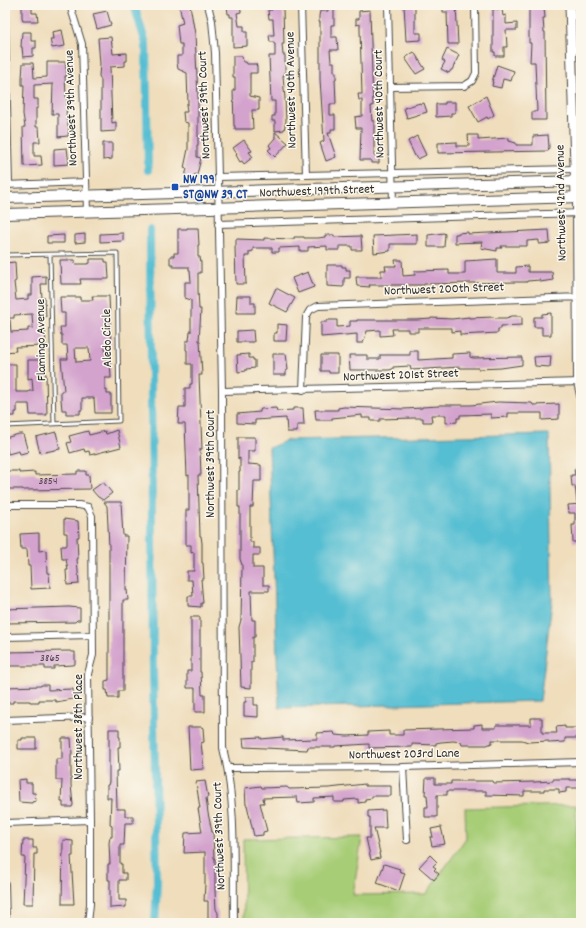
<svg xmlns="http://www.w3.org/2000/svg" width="586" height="928" viewBox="0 0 586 928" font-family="Dekko,sans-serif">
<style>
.green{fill:#a7cd77;stroke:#697c51}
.water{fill:#55bed2;stroke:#40747e}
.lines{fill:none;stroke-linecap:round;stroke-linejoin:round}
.canal{stroke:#55bed2;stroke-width:8}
.building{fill:#d3a2cd;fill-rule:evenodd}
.lane-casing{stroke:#484641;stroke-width:5}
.street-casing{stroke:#484641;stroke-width:8}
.secondary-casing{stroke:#484641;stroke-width:11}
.primary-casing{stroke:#484641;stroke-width:12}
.lane{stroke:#fff;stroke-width:3}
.street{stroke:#fff;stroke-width:6}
.secondary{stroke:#fff;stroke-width:9}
.primary{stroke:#fff;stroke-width:10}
.transit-dot{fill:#1a4fb4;stroke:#fbf7ec;stroke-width:1.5}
.labels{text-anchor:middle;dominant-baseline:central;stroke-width:3;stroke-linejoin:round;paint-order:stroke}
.number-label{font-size:11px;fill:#554954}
.street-label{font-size:13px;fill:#2b2b2b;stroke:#fbf7ec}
.transit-label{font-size:13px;font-weight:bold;fill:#164399;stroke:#fbf7ec;text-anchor:start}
</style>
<rect width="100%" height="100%" fill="#fbf7ec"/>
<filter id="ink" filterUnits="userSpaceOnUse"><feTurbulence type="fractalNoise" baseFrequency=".025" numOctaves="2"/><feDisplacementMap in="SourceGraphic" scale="8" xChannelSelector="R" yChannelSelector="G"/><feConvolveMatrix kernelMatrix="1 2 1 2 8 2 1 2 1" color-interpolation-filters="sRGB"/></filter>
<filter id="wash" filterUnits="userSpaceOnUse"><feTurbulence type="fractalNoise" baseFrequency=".012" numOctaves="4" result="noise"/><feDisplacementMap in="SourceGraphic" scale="16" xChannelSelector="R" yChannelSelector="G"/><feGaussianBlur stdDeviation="0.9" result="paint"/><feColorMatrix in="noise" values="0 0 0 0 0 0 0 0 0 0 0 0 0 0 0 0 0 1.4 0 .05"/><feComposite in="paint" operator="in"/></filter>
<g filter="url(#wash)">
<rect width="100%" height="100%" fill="#efddbb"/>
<path class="green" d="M576 805 577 856 581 857V923H244L243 839 362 837 353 895 426 894 466 838 465 808Z"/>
<path class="water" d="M549 434 552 601 540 701 279 708 269 448 288 440Z"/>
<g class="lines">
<path class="canal" d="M134 5 146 44 148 170
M150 230 153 670 157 882 155 923"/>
</g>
<g id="blocks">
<path class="building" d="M22 5H32V13H37L38 21H23L22 17Z
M179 5H190L195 34 198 97V145H197V157L201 158 197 175 195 174 194 179 185 176 187 169 184 168 188 149V123L184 122 183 112H187L186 104H188L187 73 178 69 177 63V56H182V44H179L177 25 183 23Z
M227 5H240L241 12 237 13 239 26H244V32H247V46L233 47V17H230V14H228Z
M272 5H282L283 8 284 44H282L283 55H285V75H283L284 89 285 98 286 121 284 130 275 131V121H272V116H275V101H271L269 56H275V44H274V42H270L269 35H274L273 21V19H269L268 10H272Z
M328 5H334V25H331V37H337L338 50H330L331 62H334V72H336V79H335L336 104H330V115H335V129H331V133H328L336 157 326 161 320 143 324 141 320 79V22H319V16L320 11H328Z
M404 5H415V33H421V40L406 41Z
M443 5H456L458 44H448L447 12H443Z
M531 5H543L544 7 545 18H543L544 32H545L546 120H532V112H536L537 111 535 62H530L531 43H529V8H531Z
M493 9H502L503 16 506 15V24L517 23V30H506L507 47H504V56H495V52H493Z
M370 10 373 106H371L372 121H374V155L379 156V163H371V160H360L361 128H356L355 117 362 116V100H359L358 94H362L360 30V24L356 25V19H359V11Z
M107 11 111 25 97 29 93 14Z
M62 30 65 46 52 48 50 39H53L52 32Z
M22 32H31V41H36V48H33V56L23 57 22 47H21Z
M111 37 113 54 127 53V61H125V66L110 67 112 123 116 122V131L101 132V80L99 76 100 64 98 38Z
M447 49 459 55 452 70H451L449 73 441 69 445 62 442 60Z
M414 52 425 69 416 74 405 58Z
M233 56H242L243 62H246L247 64H256L257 67V73H250V96L259 98V110H252L253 129H235V126H234L233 90H235V77H233Z
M47 62H65L67 76H65L66 97H67L66 120H68V126H69L68 136 58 137V114H52L53 84 34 85V99H38V108H36V127H39L40 142H34V156H41L42 165 24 166 23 127H25L23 114 24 85H22V78L23 63H33L34 78 47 77Z
M497 65 514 71 511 81 503 79 501 88 492 86 493 82H492Z
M486 96 494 115 488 119 487 117 478 122 469 106Z
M445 102H455V113H451V116L436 117V104H445Z
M420 103V104L424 103 427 112 407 118 404 108Z
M275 132 288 143 275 157 268 150 271 148 269 145 275 138Z
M468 135H478V140L509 138V141L516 143V145H533V136L548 135 549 147 548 151 438 153V143L457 142V146H469Z
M417 136 426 155 418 159 416 156H415L408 141Z
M244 140 252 151 249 152 253 157 244 164 242 161 240 162 236 155 237 154 233 148Z
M103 143H112V159L103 160Z
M67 148 69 164 54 165V149Z
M187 228H198L199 245H198V257H200L201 263V273H198V290L199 309H201L199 341H200L202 375H199L202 449H200L201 475H198L200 536H201L202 543V563H203L204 579H201L203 603H201V607L188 606V596H193L192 580H187V571H194V552L191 553V545H186V510H189V475L187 476 185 424H178L179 407H185V388H190V384H192V364H187V350H186V341H189L190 332H191V300L185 298V282H191L190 270H189V267H173V264H170V256H174V253H178V229H187Z
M549 230 550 243 539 244V240L527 241V246H501L502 248H497V251L481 248 482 242 455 243V234H458V233L468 232V234Z
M123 233V241L100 242V234Z
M444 233 445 234 444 247H428V235Z
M85 234V242L75 243V235Z
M417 234V244H390V251L374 253 373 236Z
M64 235V243H47V236Z
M325 235H334V237L361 236 362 250H352V246H339V250H327V246L308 247V251H300V247L279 248V252H272V248H253V251L249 252V256H245L246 284H236L235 246H236V239L264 240V238L294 239V237H304V238H318L325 237Z
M90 259H105V262H108L109 279H80L81 284H61L60 260H75V264H87L90 263Z
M497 259V273H516V267L528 266V272H552L553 280 540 282V280L527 281V282H517L424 284V285H369L370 287 357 286 356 277H381V270H386L385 266H396L395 260H402L403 276 415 275V271L449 270V274H465V261Z
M15 262 16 281 14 282 16 300 28 299V295H32V277L46 276V284H41L42 298H45L46 317H41L42 331H45L46 346 15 347 16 351 5 352V320H10L11 332 28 331V328H33L32 314 14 315V318H5V263Z
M327 265H342V267H346V270H350V278H344V286L343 287 327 286Z
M308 272 314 287 298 293 292 278Z
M276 288 295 298 287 312 269 303Z
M92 296H109L111 347H105L106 361 110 360 111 378H105V390H107V394H111V413H95L94 398H82V410H80V414H66V410H62L61 399V391H64L61 359H68L67 345H62V335H61L60 327H65V313H61L60 297H80V300H93ZM75 348H89L90 361 76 362Z
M237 296H251V303H255V313H236Z
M551 313V335H542V327H534V317H542V314Z
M512 316H522V325L501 326V329H498V333L460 335V331L452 332V328H418V332H408V329H392L393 335 380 336V330L367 331 363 343H357V334L321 337V322H327V320H337V327L350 326V321H357V320H417L431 319V318L452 319 469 317V318L494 317 495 318H506Z
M277 324 287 325 286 341H274V333H277Z
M253 330 254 342H237V331Z
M410 351H418V360L452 358V354L470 353V357L473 358 522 357V365L501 368 478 369V368H460V367L411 370 410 366 393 367V369L389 370H350L349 355H367V359H380V355H410Z
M249 354V358H253V360H255V368L246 369V371L238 372 237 355Z
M273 354H286L288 370H286V375H273Z
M321 355H338V373H329V371H321Z
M551 356 550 367 535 366 534 357Z
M28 360H45V374H46L47 415H30L29 404H17V412H15V416H5V364H16V392H29V391H33L32 378 28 379Z
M498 402 532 403 533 405 559 404V419L542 420V413H508V417L491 418V414L460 415V418H457V422L446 423V415H431L432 422H423V418H414L380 419V421H371V418H362V415L332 418V420H316L315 410H338V408L344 407 404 409 422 408V407L439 406V405H471Z
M276 408 277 411 293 410V408H303L304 425H297V432H287L286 418 255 420V424L237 423V414L260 412V410L261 409Z
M117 430 121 447 90 455 89 451 85 452 84 449 70 453 67 443 71 442 69 436 88 431 89 435 105 431 106 434Z
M56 432 60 449 40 453 36 437Z
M19 434H23L28 452 20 454 19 451 8 454 5 438Z
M238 437H255V451H248V464L261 465V481H254L253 507H250V542H253V548H260V555H253V568H263V585H269V591H251L252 620H255V637H253V662H251V688L241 687 239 627 241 620 242 565 240 559V507H238V490H239V472H240V458L238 459Z
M574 469H581V502H577L575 486H572L571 475H575Z
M5 471H19V473L35 472V475L77 474V471H86V475H89L90 489 23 490V489H7V485H5Z
M103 482 112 493 103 500 100 498 98 497 92 490Z
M104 502H121L123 536H127L126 590H127L128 600H123V691H118V698H108L107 690H105V681L109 680V546L107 506Z
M581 504V542H573L572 525H575V513H569L568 505Z
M64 519 78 521 79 537H77L78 559H77L79 584 67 585 66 570H68L66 559H62L61 546H66L67 545V533H64Z
M39 533V551L46 550 47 573H49L50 588 31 589 30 566H28L27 549H21L20 534Z
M69 607 80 608V620H77L75 622 5 623V609Z
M191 617H200V672H201L202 695H205V712H195V688H187V671H191Z
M70 651 72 652H75V664L73 665 54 666V669H45V666H5V652Z
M41 685H48V690L73 689V699L56 702 55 700H39V702H30V701H13V703H5V687L41 686Z
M246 697H254V705H258V717L244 716V702H246Z
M531 718H542V733H557L556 727 565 726V728H581V738H565V742L549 743V741L528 742 522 740H492V743L487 745H462L461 742 453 741 441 742 436 743V745L412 744V747L369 748V744L335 746V747H308L307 750 244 747 243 738 261 737V739L283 737V740L317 739V733L334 732 335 735 347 736 368 735V732L389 731V735H403V730L474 728V725L482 724V728H496V725H531Z
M188 727H202L203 728 204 742 201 743 204 769 190 770Z
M109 729H119V737H120V747H118L119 771H116L117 809H125V816H133V823H125L124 845H120V864H122V873H126V880H119V900H126V907L110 908V880H108V864H110L109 843 110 837H112V826L110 825 111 798H107V785H108L109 782Z
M22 738H36V749H18V740H22Z
M62 738H71L72 754H71V785L73 805 72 807H63V802H61L62 780H56V759H62Z
M426 778H435V784H451V781H492L493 783 535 782 553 781V779H570V780H581V788H566V792L559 793V789H544V791H524V796L486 795V791H447V795H437V817H425V807H428L427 795H425Z
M26 779V783H32V793H35L36 801 32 802V803L19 802 18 780Z
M205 781 208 797 206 798 208 813 212 832H213L214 858 215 859V892L216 909 218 913V922L217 923H208V901H204L205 884V852L184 853 185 833 202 832 198 808H200L196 782Z
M365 784V786H391V796H372V798L365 799V802L358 803V799L344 800V802H334V797L314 798V802L298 803 297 797 263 798 264 803H260L267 831 263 832V835L254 836 247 805H246L245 788 261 786 262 788 287 787 289 789 329 788Z
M385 810 386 828H374L380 853H379L380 858 371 860 366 838H370V817H368V811Z
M441 827 445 844 432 846 430 837H433L431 829Z
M23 840H33V848H37V854H34L33 904H23L25 857H22Z
M63 840 73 841V856H71L74 904H62Z
M430 855 437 862 433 866 436 868 434 870 439 874 434 880 419 867Z
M384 864 400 869 399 871 405 873 399 891 377 883Z"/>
</g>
</g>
<g filter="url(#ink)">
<use href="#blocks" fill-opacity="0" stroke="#484641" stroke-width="1"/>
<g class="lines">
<g class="lane-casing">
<path id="lane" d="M5 255 117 253 119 421 5 426
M50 255 54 424"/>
</g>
<g class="street-casing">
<path id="street" d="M70 5 82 44 87 212
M208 5 212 21 215 53 218 177 222 391 223 748C237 805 233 865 234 923
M301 5 306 175
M388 5 393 203
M5 25 9 184
M571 50H581
M390 87 464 86 472 81 476 73 475 5
M218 177 575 169
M5 185 86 182
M576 197 577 382 581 400
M218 224 581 213
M303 390 306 317 310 310 318 306 581 297
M222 391 581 382
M5 505H79L88 507 92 516 93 655 88 674 90 820V904L88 923H85
M5 637 93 635
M5 720 89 717
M403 767 407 840
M228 768 403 767 581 762
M5 823 90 820
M5 884 6 923"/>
</g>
<g class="secondary-casing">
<path id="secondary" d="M570 5 576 197"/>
</g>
<g class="primary-casing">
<path id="primary" d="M5 198 581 181
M5 214 581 197"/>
</g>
<use href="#lane" class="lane"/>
<use href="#street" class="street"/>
<use href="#secondary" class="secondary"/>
<use href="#primary" class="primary"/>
</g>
</g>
<rect class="transit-dot" x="171" y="183" width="8" height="8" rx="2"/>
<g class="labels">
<g class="number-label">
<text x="48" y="482">3854</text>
<text x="50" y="659">3865</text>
</g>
<g class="street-label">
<text transform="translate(292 90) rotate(-91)">Northwest 40th Avenue</text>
<text transform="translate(380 104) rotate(-91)">Northwest 40th Court</text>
<text transform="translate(205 105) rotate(-92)">Northwest 39th Court</text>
<text transform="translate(72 108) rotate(-92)">Northwest 39th Avenue</text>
<text transform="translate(317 192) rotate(-2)">Northwest 199th Street</text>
<text transform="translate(562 203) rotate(-91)">Northwest 42nd Avenue</text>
<text transform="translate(444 290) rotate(-2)">Northwest 200th Street</text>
<text transform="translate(108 338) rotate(-91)">Aledo Circle</text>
<text transform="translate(42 340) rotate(-91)">Flamingo Avenue</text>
<text transform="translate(401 376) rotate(-2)">Northwest 201st Street</text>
<text transform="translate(211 464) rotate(-90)">Northwest 39th Court</text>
<text transform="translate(79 727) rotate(-90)">Northwest 38th Place</text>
<text transform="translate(404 755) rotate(-1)">Northwest 203rd Lane</text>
<text transform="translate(220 836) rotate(-92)">Northwest 39th Court</text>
</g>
<g class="transit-label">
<text x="183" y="180">NW 199<tspan x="183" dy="15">ST@NW 39 CT</tspan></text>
</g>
</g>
<rect width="586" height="928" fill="none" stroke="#fbf7ec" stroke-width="20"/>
</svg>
